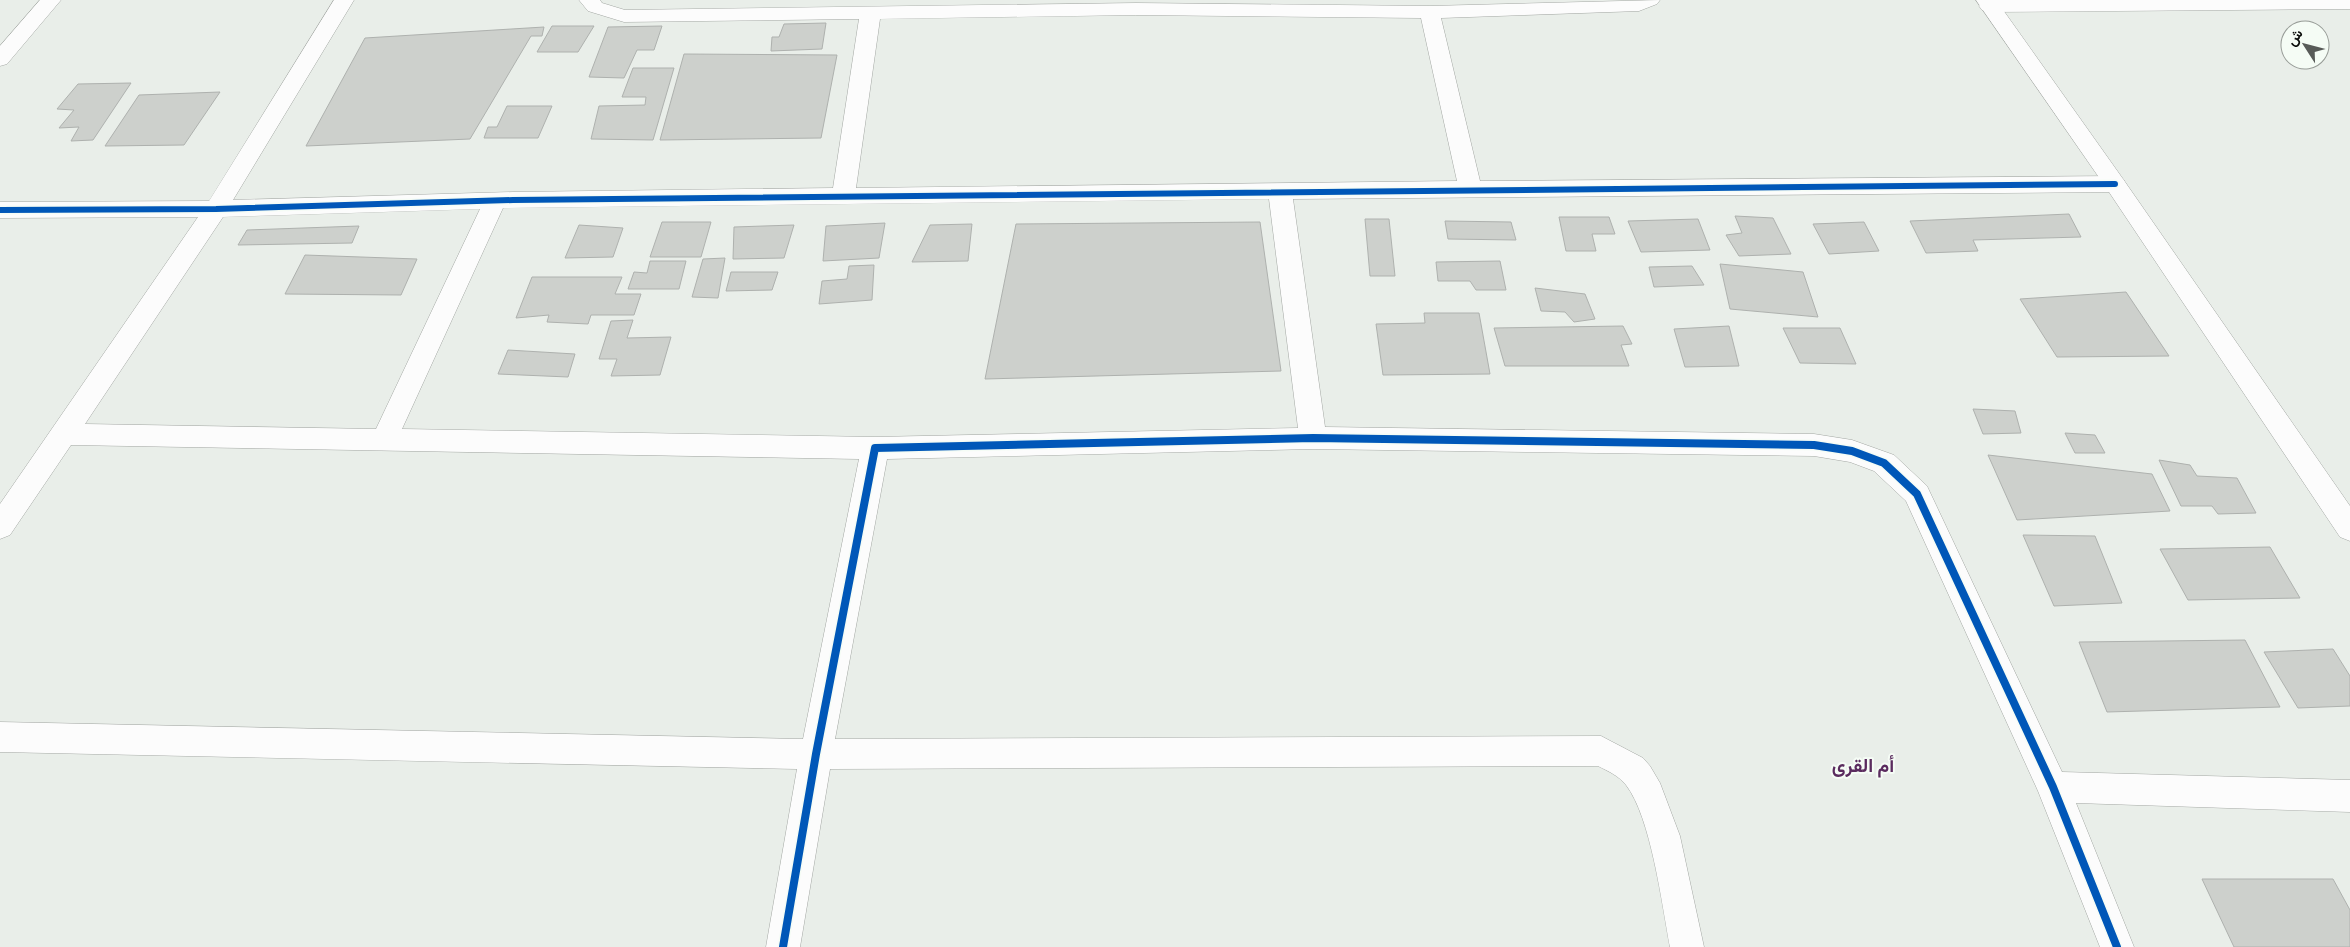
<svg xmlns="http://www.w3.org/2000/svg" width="2350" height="947" viewBox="0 0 2350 947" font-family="'Roboto Condensed',Vazirmatn,sans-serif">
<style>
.building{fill:#cdd0cc;stroke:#aeb1ae}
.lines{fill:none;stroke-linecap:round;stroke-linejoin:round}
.street-casing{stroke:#a3a7a3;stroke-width:1}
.secondary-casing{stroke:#a3a7a3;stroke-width:1}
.street{fill:#fcfcfc;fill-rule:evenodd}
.secondary{fill:#fcfcfc;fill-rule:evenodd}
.cycleway-far1-casing{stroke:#f5fcf5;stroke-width:9}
.cycleway-casing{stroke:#f5fcf5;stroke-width:11}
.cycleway-far1{stroke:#0057b8;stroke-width:6}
.cycleway{stroke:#0057b8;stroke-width:8}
.labels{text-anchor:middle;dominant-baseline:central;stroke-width:4;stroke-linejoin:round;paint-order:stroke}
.district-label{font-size:19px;font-weight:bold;fill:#5a2b5e;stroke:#f5fcf5}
</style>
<rect width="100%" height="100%" fill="#e9eee9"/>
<path class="building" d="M826 23 822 49 771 51 772 37H779L784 24Z
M552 26H594L578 52H537Z
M662 26 654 50H637L624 78 589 77 608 27Z
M544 27 542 36H531L470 139 306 146 365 38Z
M684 54 837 55 821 138 660 140Z
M633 68H674L653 140 591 139 599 106 645 105 646 97H622Z
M131 83 93 140 71 141 79 127 59 128 74 110 57 109 78 84Z
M220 92 184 145 105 146 139 95Z
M507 106H552L538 138H484L488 127H497Z
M2069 214 2081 237 1973 240 1978 251 1926 253 1910 221Z
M1735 216 1773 218 1791 254 1739 256 1726 235 1742 233Z
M1559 217H1609L1615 234H1592L1596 251H1566Z
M1365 219H1389L1395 276H1370Z
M1698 219 1710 250 1641 252 1628 221Z
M1445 221 1511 222 1516 240 1448 239Z
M662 222H711L701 257H650Z
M1260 222 1281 371 985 379 1016 224Z
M1864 222 1879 251 1829 254 1813 224Z
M885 223 879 258 823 261 826 226Z
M972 224 968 261 912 262 930 225Z
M579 225 623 228 613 257 565 258Z
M794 225 784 258 733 259 734 227Z
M359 226 352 243 238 245 247 230Z
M305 255 417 259 401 295 285 294Z
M725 258 718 298 692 297 703 259Z
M650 261H686L679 289H628L634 272 647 273Z
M1500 261 1506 290H1476L1470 281H1438L1436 262Z
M1720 264 1803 272 1818 317 1730 309Z
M874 265 872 300 819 304 822 281 847 279 849 266Z
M1692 266 1704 285 1654 287 1649 267Z
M731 272H778L772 290 726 291Z
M532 277H622L615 294H641L634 315H591L588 324 547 322 549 315 516 318Z
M1535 288 1585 294 1595 319 1574 322 1565 312 1541 311Z
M2126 292 2169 356 2057 357 2020 299Z
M1424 313H1479L1490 374 1383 375 1376 324 1425 323Z
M633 320 627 338 671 337 660 375 611 376 617 359H599L611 321Z
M1623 326 1632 344 1621 345 1629 366H1505L1494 328Z
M1729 326 1739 366 1685 367 1674 329Z
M1783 328H1840L1856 364 1800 363Z
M508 350 575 354 568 377 498 374Z
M1973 409 2015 411 2021 433 1983 434Z
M2065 433 2095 435 2105 453H2075Z
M1988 455 2152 474 2170 511 2017 520Z
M2159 460 2190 465 2197 476 2237 478 2256 513 2218 514 2212 506H2181Z
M2023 535 2095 536 2122 603 2054 606Z
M2270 547 2300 598 2188 600 2160 549Z
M2245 640 2280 707 2107 712 2079 642Z
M2333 649 2350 676V706L2298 708 2264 652Z
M2202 879H2333L2350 910V947H2234Z"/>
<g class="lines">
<g class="street-casing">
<path id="street" d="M40 0H61L7 64 0 66V46Z
M334 0H354L233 200 513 192 833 188 859 19 624 22 588 11 579 0H600L602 3 625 10 1136 3 1430 6 1660 0 1657 4 1639 11 1441 18 1480 181 2115 176 2123 179 2126 184 2123 189 2115 192 1293 199 1325 427 1814 434 1852 440 1894 455 1927 486 2062 772 2350 780V812L2076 803 2134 947H2100L2038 791 1906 501 1874 471 1850 462 1814 456 1313 449 887 459 835 739 1601 736 1643 758 1650 766 1660 783 1680 836 1704 947H1670C1662 905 1651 817 1626 785 1619 776 1608 771 1598 766L830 769 800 947H766L797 769 0 752V722L803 739 859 459 71 445 10 535 0 539V504L198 217 0 218V202L209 201ZM1136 15 1421 18 1457 181 856 188 880 19ZM1269 199 1298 428 875 437 402 429 503 208ZM480 209 376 429 85 424 223 217Z
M1989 0H2350V9L1989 12 1982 10 1979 6 1982 2Z"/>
</g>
<g class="secondary-casing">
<path id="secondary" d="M1976 0H1996L2123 179 2350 506V541L2340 537 2107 189Z"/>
</g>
<use href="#street" class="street"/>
<use href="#secondary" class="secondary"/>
<g class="cycleway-far1-casing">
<path id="cycleway-far1" d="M0 210 216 209 513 200 2115 184"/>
</g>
<g class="cycleway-casing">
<path id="cycleway" d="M783 947 816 754 875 448 1313 438 1814 445 1852 451 1884 463 1917 494 2053 787 2117 947"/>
</g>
<use href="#cycleway-far1" class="cycleway-far1"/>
<use href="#cycleway" class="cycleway"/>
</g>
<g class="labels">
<g class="district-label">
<text x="1863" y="765">أم القرى</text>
</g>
</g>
<g transform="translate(2305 45) rotate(306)"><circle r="24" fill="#f5fcf5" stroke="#979c97"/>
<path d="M0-4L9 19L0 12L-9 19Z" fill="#585b58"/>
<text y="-8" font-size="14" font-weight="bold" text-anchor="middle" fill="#0a0c0a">ش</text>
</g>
</svg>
